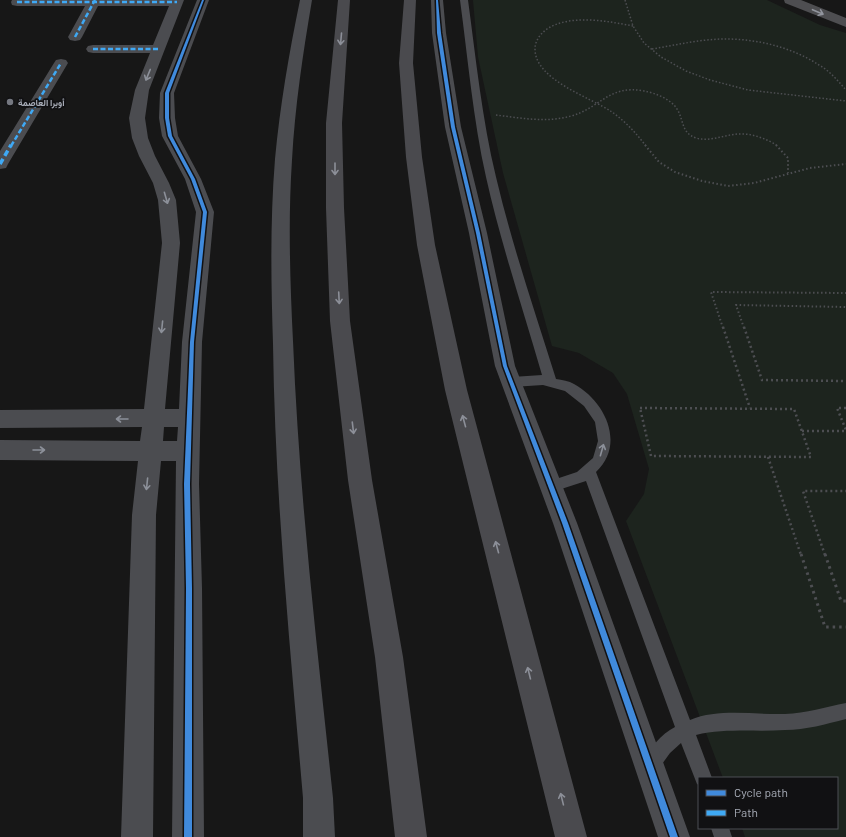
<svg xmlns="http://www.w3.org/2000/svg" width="846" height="837" viewBox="0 0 846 837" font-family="Barlow,Vazirmatn,sans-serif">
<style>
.green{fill:#1d241e}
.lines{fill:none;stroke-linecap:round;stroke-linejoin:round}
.path-far3{stroke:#4d4e52;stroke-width:1.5;stroke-dasharray:1.5 2;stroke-linecap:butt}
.path-far2{stroke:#4d4e52;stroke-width:2;stroke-dasharray:1.5 2.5;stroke-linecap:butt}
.path-far1{stroke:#4d4e52;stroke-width:2.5;stroke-dasharray:2 3;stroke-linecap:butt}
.path{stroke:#4d4e52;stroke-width:3;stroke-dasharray:2.5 4;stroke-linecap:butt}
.lane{fill:#4b4c50;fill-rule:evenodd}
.street{fill:#4b4c50;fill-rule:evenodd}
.secondary{fill:#4a4a4e;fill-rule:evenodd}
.highway{fill:#4e4e51;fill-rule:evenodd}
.quiet-far1{stroke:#3fa9f5;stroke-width:2.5;stroke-dasharray:5 2.5;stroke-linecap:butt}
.quiet{stroke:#3fa9f5;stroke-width:3.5;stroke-dasharray:6 3.5;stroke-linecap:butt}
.cycleway-casing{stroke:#111113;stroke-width:3}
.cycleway{fill:#408adc;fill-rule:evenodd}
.oneway{stroke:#92959e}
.oneway2{stroke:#8c8f98}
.oneway3{stroke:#8c9099}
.poi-dot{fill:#757880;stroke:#111113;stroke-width:1.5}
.labels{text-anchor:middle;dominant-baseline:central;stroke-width:3.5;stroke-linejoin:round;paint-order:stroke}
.far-poi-label{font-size:9px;font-weight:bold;fill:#a8adb8;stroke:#111113;text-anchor:start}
</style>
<rect width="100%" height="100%" fill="#171717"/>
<path class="green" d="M473 0H767L820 25 846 33V837H745L742 828H837V778H723L626 521 644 494 649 469 627 394 613 373 579 353 552 346 503 173 478 57Z"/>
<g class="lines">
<path class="path-far3" d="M625 0 633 26 644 43 661 57 686 71 710 80 748 90 846 101
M633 26C607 21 570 14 547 29 540 34 535 41 535 49 535 80 590 97 612 112 626 122 636 133 646 146
M652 49C670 46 688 42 707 40 744 36 787 44 819 65 830 71 838 81 846 90
M496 115C520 118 547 123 571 116 599 109 609 84 644 91 655 93 671 99 677 109 684 120 681 133 696 138 710 142 724 135 738 134 752 133 767 139 778 146"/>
<path class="path-far2" d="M645 145 659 162 675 172 702 181 728 186 754 183 810 168 846 164
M776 145 788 158V173
M723 328 711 292 846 293
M744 328 736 305 846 307"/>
<path class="path-far1" d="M723 327 750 408
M744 327 762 380 846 381
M640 408 794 409 811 457 651 456Z
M846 408H837L846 430
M802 431H846
M768 457 801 555
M825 555 803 491H846"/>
<path class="path" d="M801 554 825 627H846
M825 554 841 601H846"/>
<path class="lane" d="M460 0H468C476 59 482 119 496 177 512 245 535 312 556 379 562 380 569 381 574 384 605 401 626 444 596 472L690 720C719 708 754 715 785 714 806 713 826 707 846 703V719C826 724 806 730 785 730 755 732 725 728 696 735L712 778H699V785L697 784 681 743 670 753 657 771 651 774 645 771 642 765C648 750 661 734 675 727L586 481 552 492 547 490 545 486 547 482 577 472 593 458 598 441 595 422 584 406 565 391 543 385 512 387 508 386 506 382 508 378 512 377 542 375C523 309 501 244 486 177 473 119 468 59 460 0Z
M711 828H729L732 837H714Z"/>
<path class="street" d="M12 0H184L149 90 145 118 148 138 155 156 169 183 176 200 180 243 165 409H179L182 342 196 212 185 179 162 136 159 118 160 93 197 0H209L174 93 175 118 178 136 201 179 214 212 202 342 199 484 202 588 204 837H172L176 461H161L156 515 153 837H121L132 515 138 461 0 460V440L140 441 142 427 0 428V410L144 409 162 243 158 200 153 183 139 156 132 138 129 118 135 90 150 53H93L88 52 86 49 88 46 93 45H153L169 6H98L82 37 80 40 75 41 70 40 68 37 85 6H17L12 5 11 2ZM164 427H178L177 441H163Z
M300 0H312C303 53 295 106 292 160 288 220 290 280 293 341 299 494 317 646 333 798L335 837H303V798C290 647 275 496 273 344 271 282 270 221 275 159 280 106 289 53 300 0Z
M431 0H443L446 33 461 127 487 233 515 366 577 523 690 837H658L553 523 495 366 469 233 445 127 432 33Z
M61 59 66 60 68 63 8 164 6 168 0 169V151L54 63 56 60Z"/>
<path class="secondary" d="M338 0H350L342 123 344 208 350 321 372 480 403 657 427 837H395L375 657 348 480 330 321 326 208V123Z
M404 0H416L413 63 422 157 435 245 467 390 587 837H555L445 390 417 245 406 157 399 63Z"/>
<path class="highway" d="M784 0H801L846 18V27L785 3Z"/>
<path class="quiet-far1" d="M17 2H177
M75 37 95 0
M93 49H158
M11 146 61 63"/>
<path class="quiet" d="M0 164 11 145"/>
<g class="cycleway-casing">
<path id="cycleway" d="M202 0H204L169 93V118L172 136 195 179 207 212 194 342 190 484 192 588V837H184L186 588 184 484 190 342 203 212 191 179 168 136 165 118V93Z
M436 0H438L441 33 455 127 480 233 507 366 568 523 678 837H670L562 523 503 366 476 233 451 127 437 33Z"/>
</g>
<use href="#cycleway" class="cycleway"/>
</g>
<defs><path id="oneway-shaft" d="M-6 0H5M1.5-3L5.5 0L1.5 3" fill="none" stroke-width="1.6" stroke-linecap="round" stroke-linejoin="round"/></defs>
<use class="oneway" href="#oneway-shaft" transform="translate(818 12) rotate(23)"/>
<g class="oneway2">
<use href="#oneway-shaft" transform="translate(341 39) rotate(95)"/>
<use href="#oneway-shaft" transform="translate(335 169) rotate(90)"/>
<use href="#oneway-shaft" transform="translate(339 298) rotate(87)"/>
<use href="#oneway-shaft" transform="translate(464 421) rotate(-105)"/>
<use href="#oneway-shaft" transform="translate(353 428) rotate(83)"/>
<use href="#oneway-shaft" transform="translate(497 547) rotate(-105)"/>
<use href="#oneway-shaft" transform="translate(529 673) rotate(-104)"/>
<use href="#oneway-shaft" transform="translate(562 799) rotate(-104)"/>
</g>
<g class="oneway3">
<use href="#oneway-shaft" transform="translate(148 75) rotate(112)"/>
<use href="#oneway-shaft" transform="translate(166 198) rotate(74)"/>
<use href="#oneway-shaft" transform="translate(162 327) rotate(96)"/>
<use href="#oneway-shaft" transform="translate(122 419) rotate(180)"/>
<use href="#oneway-shaft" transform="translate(39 450)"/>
<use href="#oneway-shaft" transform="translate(602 450) rotate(-74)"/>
<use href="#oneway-shaft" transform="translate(147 484) rotate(96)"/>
</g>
<circle class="poi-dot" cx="10" cy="102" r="4"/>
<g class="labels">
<g class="far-poi-label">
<text x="18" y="102">أوبرا العاصمة</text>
</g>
</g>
<rect x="698" y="777" width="140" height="52" fill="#111113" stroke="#4d4f55"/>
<rect x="706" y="790" width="20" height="6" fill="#408adc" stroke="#4d4f55"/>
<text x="734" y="797" font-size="12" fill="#a8adb8">Cycle path</text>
<rect x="706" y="810" width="20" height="6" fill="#3fa9f5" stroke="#4d4f55"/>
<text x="734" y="817" font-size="12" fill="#a8adb8">Path</text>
</svg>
